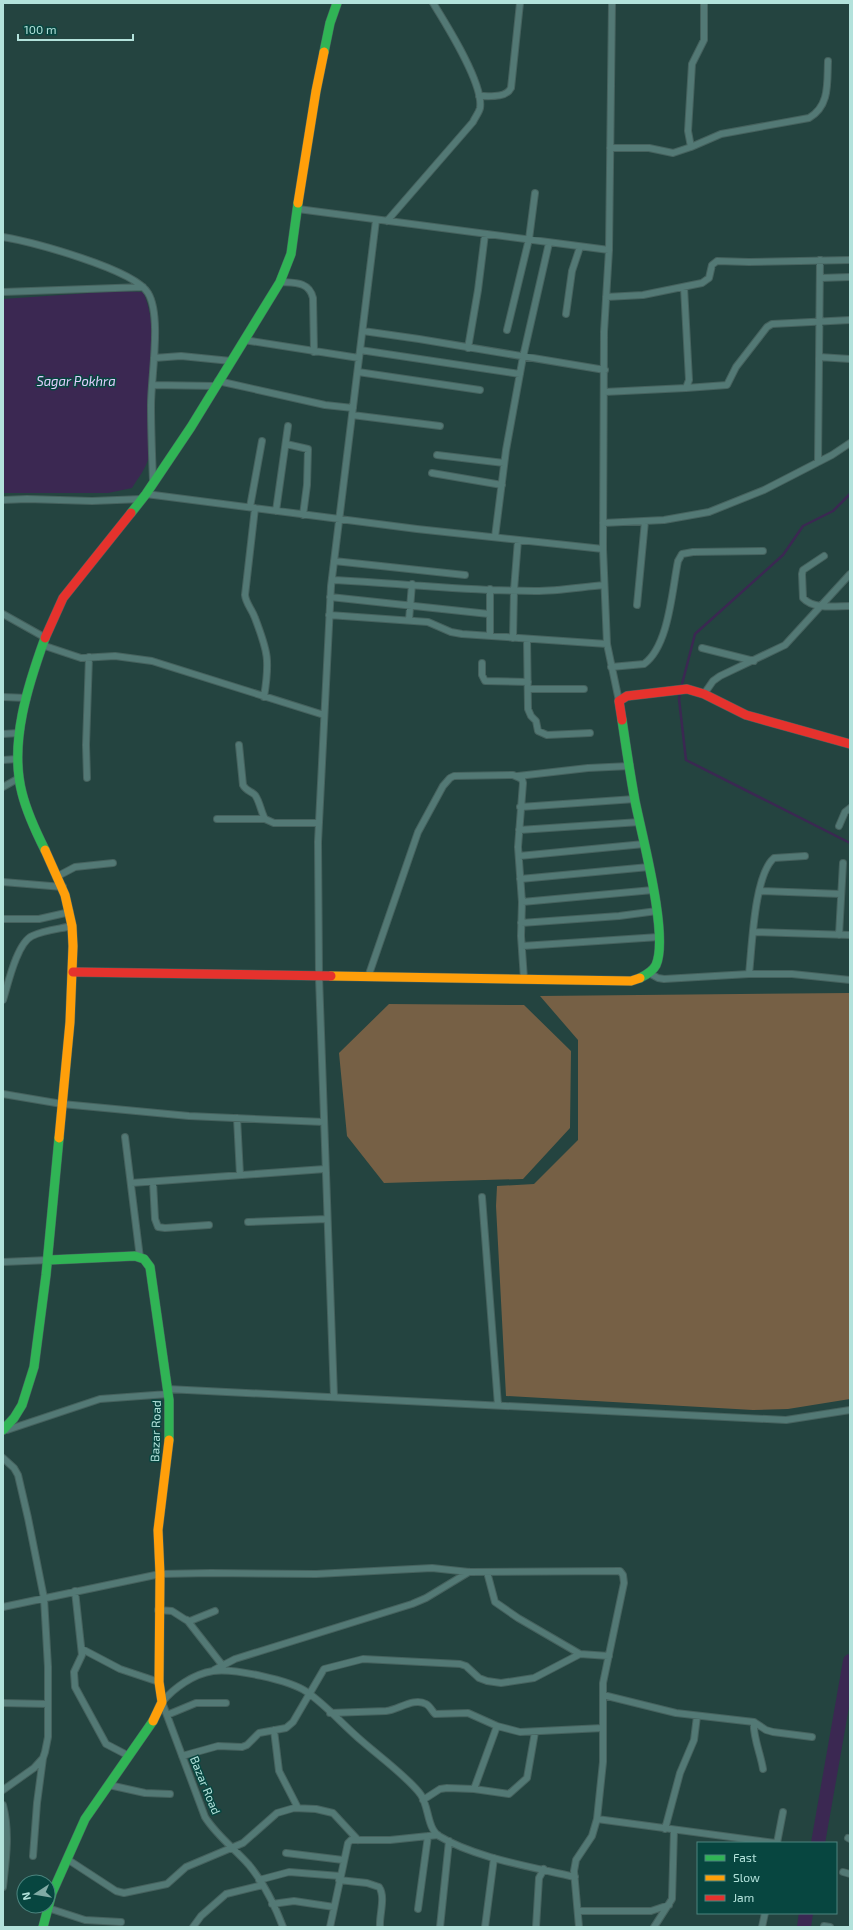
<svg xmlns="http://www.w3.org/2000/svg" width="853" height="1930" viewBox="0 0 853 1930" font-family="'Exo 2',sans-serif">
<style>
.green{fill:#766045}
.water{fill:#3b2852}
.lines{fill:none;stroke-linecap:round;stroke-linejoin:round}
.stream{stroke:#3b2852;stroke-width:2.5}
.river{stroke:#3b2852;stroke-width:14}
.street-casing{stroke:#46625e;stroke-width:8}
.fast-casing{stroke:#46625e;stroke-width:10}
.slow-casing{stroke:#46625e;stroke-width:10}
.jam-casing{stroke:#46625e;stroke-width:10}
.street{stroke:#537975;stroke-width:6}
.fast{stroke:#30b455;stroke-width:9}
.slow{stroke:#ff9f0a;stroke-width:9}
.jam{stroke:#e5322d;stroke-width:9}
.labels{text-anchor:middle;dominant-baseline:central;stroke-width:3;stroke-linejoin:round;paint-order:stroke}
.street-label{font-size:12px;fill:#b3e2db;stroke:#074640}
.water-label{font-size:13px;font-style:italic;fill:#e2cdfd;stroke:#074640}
</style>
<rect width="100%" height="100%" fill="#244440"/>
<path class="green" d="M850 993V1399L788 1409 753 1410 506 1396 496 1206 497 1186 534 1184 578 1140V1040L540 996Z
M389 1004 524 1005 571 1051 570 1128 523 1179 384 1183 347 1136 339 1053Z"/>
<path class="water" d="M119 291 143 292C159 327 149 366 148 404 148 421 152 439 149 456 147 467 138 478 132 488L108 493H3V299Z"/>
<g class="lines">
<path class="stream" d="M681 688 695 634 783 555 803 526 833 511 850 494
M680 693 679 699 686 760 850 843"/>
<path class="river" d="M818 1843 850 1661
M804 1927 806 1913"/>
<g class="street-casing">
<path id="street" d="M612 3 609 250 604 332 603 549 607 644 619 701
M479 96C490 96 506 98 511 88L520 3
M691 147 688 131 692 64 704 40V3
M610 148H649L673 153 691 147 721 134 809 118C830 106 827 83 828 61
M298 209 609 250
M387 221 473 122C475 117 479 113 480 108 484 84 446 24 433 3
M3 237C32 242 134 269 148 293 162 316 151 377 151 405 151 430 152 455 153 481
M820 278 850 277
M280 282C294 283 309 281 313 298L314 352
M3 292 143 287
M606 297 643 295 702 283 709 278 712 265 717 261 749 262 850 260
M566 314 572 271 580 247
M507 330 529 239 535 193
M363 331 419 339 605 370
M244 340 359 358
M468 348 478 290 485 234
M360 350 520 374
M819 357 850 359
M154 358 181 356 231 361
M358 372 480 390
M218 381 325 405 353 408
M152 385 216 386
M686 388 727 385 736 367 767 327 772 324 850 320
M604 392 686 388 689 380 684 287
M352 415 440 426
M286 444 308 449 307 485 303 515
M437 455 504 463
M818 462 820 260
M432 473 502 485
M146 494 417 529 603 549
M3 500 27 499 92 501 142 499
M250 507 262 441
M255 508 245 595C246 604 252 609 255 618 268 652 270 660 264 697
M276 511 288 426
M603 523 664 520 709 512 764 490 832 455 850 443
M495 537 506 450 523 357 549 243
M824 556 803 570 802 574 803 598C814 610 836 606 850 606
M334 561 465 575
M332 580C399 583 467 591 535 591 558 591 581 587 604 585
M490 589V636
M330 597 489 614
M637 605 645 521
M3 614 44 637
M329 615 428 622 451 632 462 634 607 644
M409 620 412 584
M513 638 514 590 518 540
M527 639 528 709 531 716 536 721 538 731 547 735 590 733
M42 645 81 658 115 656 152 661 324 715
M702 648 754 661
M482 663V675L485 681 528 682
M611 667 644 664C669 646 672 590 678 561L682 554 693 552 763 551
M528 689H584
M704 694 713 681 720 676 785 645 850 574
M3 697 27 698
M3 734 19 733
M239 745 243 785C246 791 251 791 255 795 260 802 261 812 265 819L274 823H319
M3 760 17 759
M518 776 588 768 630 766
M87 778 86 745 89 657
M3 787 19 778
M520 807 635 799
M217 819H265
M839 826 845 812 850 808
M519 830 640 822
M519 856 644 844
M58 876 75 867 113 863
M520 879 649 867
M3 882 63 887
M760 891 841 894
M522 902 653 890
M3 919H39L70 912
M521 923 619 916 657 911
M753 932 850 935
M839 935 843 863
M522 946 659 937
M649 973 658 978 664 979 749 974H792L850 980
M749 974C752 948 754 875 774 858L805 856
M368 977 418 832 443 786 450 778 454 776 513 775 522 779 523 783 518 847 522 902 521 936 524 979
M3 1000C8 984 17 943 32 936 44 930 59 929 72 926
M3 1094 62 1104 189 1116 324 1122
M237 1118 240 1175
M125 1137 140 1258
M153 1182 155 1219 158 1227 165 1228 209 1225
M131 1183 325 1169
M482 1197 498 1405
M248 1222 327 1219
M3 1262 49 1260
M167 1389 786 1420 850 1410
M334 1397 319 977 318 842 331 586 376 220
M7 1430 100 1399 168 1394
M3 1458 14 1468 18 1475 28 1518 44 1598 48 1667V1737L45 1752 43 1758 34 1768 3 1790
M487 1572 495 1602 518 1618 580 1654
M75 1591 82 1655 74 1672 75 1687 106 1744 129 1756
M3 1607 160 1574 211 1573 316 1574 432 1568 469 1572 620 1571 623 1575 624 1583 603 1683V1762L597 1819 592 1836 576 1860 574 1871 579 1927
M158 1610 172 1611 186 1620 190 1621 215 1611
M187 1620 223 1666
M82 1649 120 1669 159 1682
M214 1670 235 1659 412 1604 426 1598 469 1572
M603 1695 676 1713 754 1722 766 1730 773 1732 812 1737
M3 1703 48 1704
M330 1713 386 1711C398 1710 414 1697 426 1704 430 1706 432 1711 435 1714L468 1713 497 1726 520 1732 603 1728
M167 1715 196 1703H226
M754 1722C752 1734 761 1755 763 1769
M274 1730 279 1771 298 1808
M182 1756 218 1746 242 1747 247 1745 259 1733 286 1728 293 1722 324 1669 363 1659 460 1664 466 1666 479 1678 487 1681 501 1683 534 1678 580 1654 609 1656
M109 1785 145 1793 170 1794
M474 1789 497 1726
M423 1800 440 1789 447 1788 474 1789 509 1794 527 1778 535 1732
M3 1805C10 1832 6 1860 3 1887
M597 1819 775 1843
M665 1829 680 1773 694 1740 697 1716
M848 1838 850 1839
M777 1843 783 1812
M286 1853 343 1860
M33 1856 37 1803 43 1758
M67 1859 116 1891 124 1893 167 1884 186 1867 243 1843 277 1813 294 1808 316 1809 333 1813 358 1840
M843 1872 850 1874
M259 1880 289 1872 340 1876
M339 1880 367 1883 379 1887C386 1897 379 1915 380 1927
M272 1904 294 1901 334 1907
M48 1908 85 1920 121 1922
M418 1909 428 1836
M578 1911H651L669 1905
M824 1926 830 1927
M193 1927 201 1916 226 1894 263 1885
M283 1927C275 1906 263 1882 249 1865 235 1849 217 1836 205 1817L162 1702C174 1688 193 1674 213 1671 233 1668 290 1680 307 1692 327 1706 344 1726 363 1742 379 1756 410 1779 421 1795 429 1807 427 1828 439 1836 475 1858 533 1867 575 1877
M330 1927 348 1843 351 1840H390L438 1835
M440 1927 449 1841
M485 1927 494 1858
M536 1927 539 1878 544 1869
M654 1927 672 1899 674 1830
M762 1927 765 1913"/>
</g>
<g class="fast-casing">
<path id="fast" d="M324 52 330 23 337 3
M131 513 146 494 191 427 280 282 291 254 298 203
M45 638C28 685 9 743 22 793 27 813 36 832 45 850
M622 720C626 747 630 774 635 801 642 836 669 936 656 965 653 971 646 975 640 978
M49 1260 135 1256 144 1259 150 1267 169 1400V1440
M3 1430 14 1418 22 1405 34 1367 46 1275 59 1138
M43 1927 52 1893 85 1819 153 1721"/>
</g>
<g class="slow-casing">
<path id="slow" d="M298 203 316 91 324 52
M45 850 65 895 72 926 73 946 70 1022 59 1138
M331 976 631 981 640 978
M153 1721 162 1702 159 1682 160 1574 158 1530 169 1440"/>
</g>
<g class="jam-casing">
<path id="jam" d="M45 638 63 598 131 513
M622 720 619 701 627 696 687 689 704 694 746 715 850 744
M73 972 331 976"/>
</g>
<use href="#street" class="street"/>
<use href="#fast" class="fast"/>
<use href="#slow" class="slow"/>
<use href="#jam" class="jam"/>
</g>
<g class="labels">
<g class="street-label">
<text transform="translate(155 1431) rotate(-88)">Bazar Road</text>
<text transform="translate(206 1785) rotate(68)">Bazar Road</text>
</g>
<g class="water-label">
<text x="76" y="381">Sagar Pokhra</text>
</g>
</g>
<rect width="853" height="1930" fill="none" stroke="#b3e2db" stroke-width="8"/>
<rect x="697" y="1842" width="140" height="72" fill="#074640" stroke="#4c847e"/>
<rect x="705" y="1855" width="20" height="6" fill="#30b455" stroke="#4c847e"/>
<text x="733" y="1862" font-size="12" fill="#b3e2db">Fast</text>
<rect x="705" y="1875" width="20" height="6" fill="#ff9f0a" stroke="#4c847e"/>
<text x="733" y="1882" font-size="12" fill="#b3e2db">Slow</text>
<rect x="705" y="1895" width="20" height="6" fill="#e5322d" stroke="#4c847e"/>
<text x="733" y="1902" font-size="12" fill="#b3e2db">Jam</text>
<g transform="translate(36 1894) rotate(258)"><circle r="19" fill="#074640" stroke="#4c847e"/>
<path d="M0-3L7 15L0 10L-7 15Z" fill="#81aba5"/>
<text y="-6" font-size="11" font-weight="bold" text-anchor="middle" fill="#b3e2db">N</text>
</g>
<path d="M18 34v6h115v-6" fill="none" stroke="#b3e2db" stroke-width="2"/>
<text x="24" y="34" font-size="12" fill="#b3e2db" stroke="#074640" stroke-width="3" paint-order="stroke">100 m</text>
</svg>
